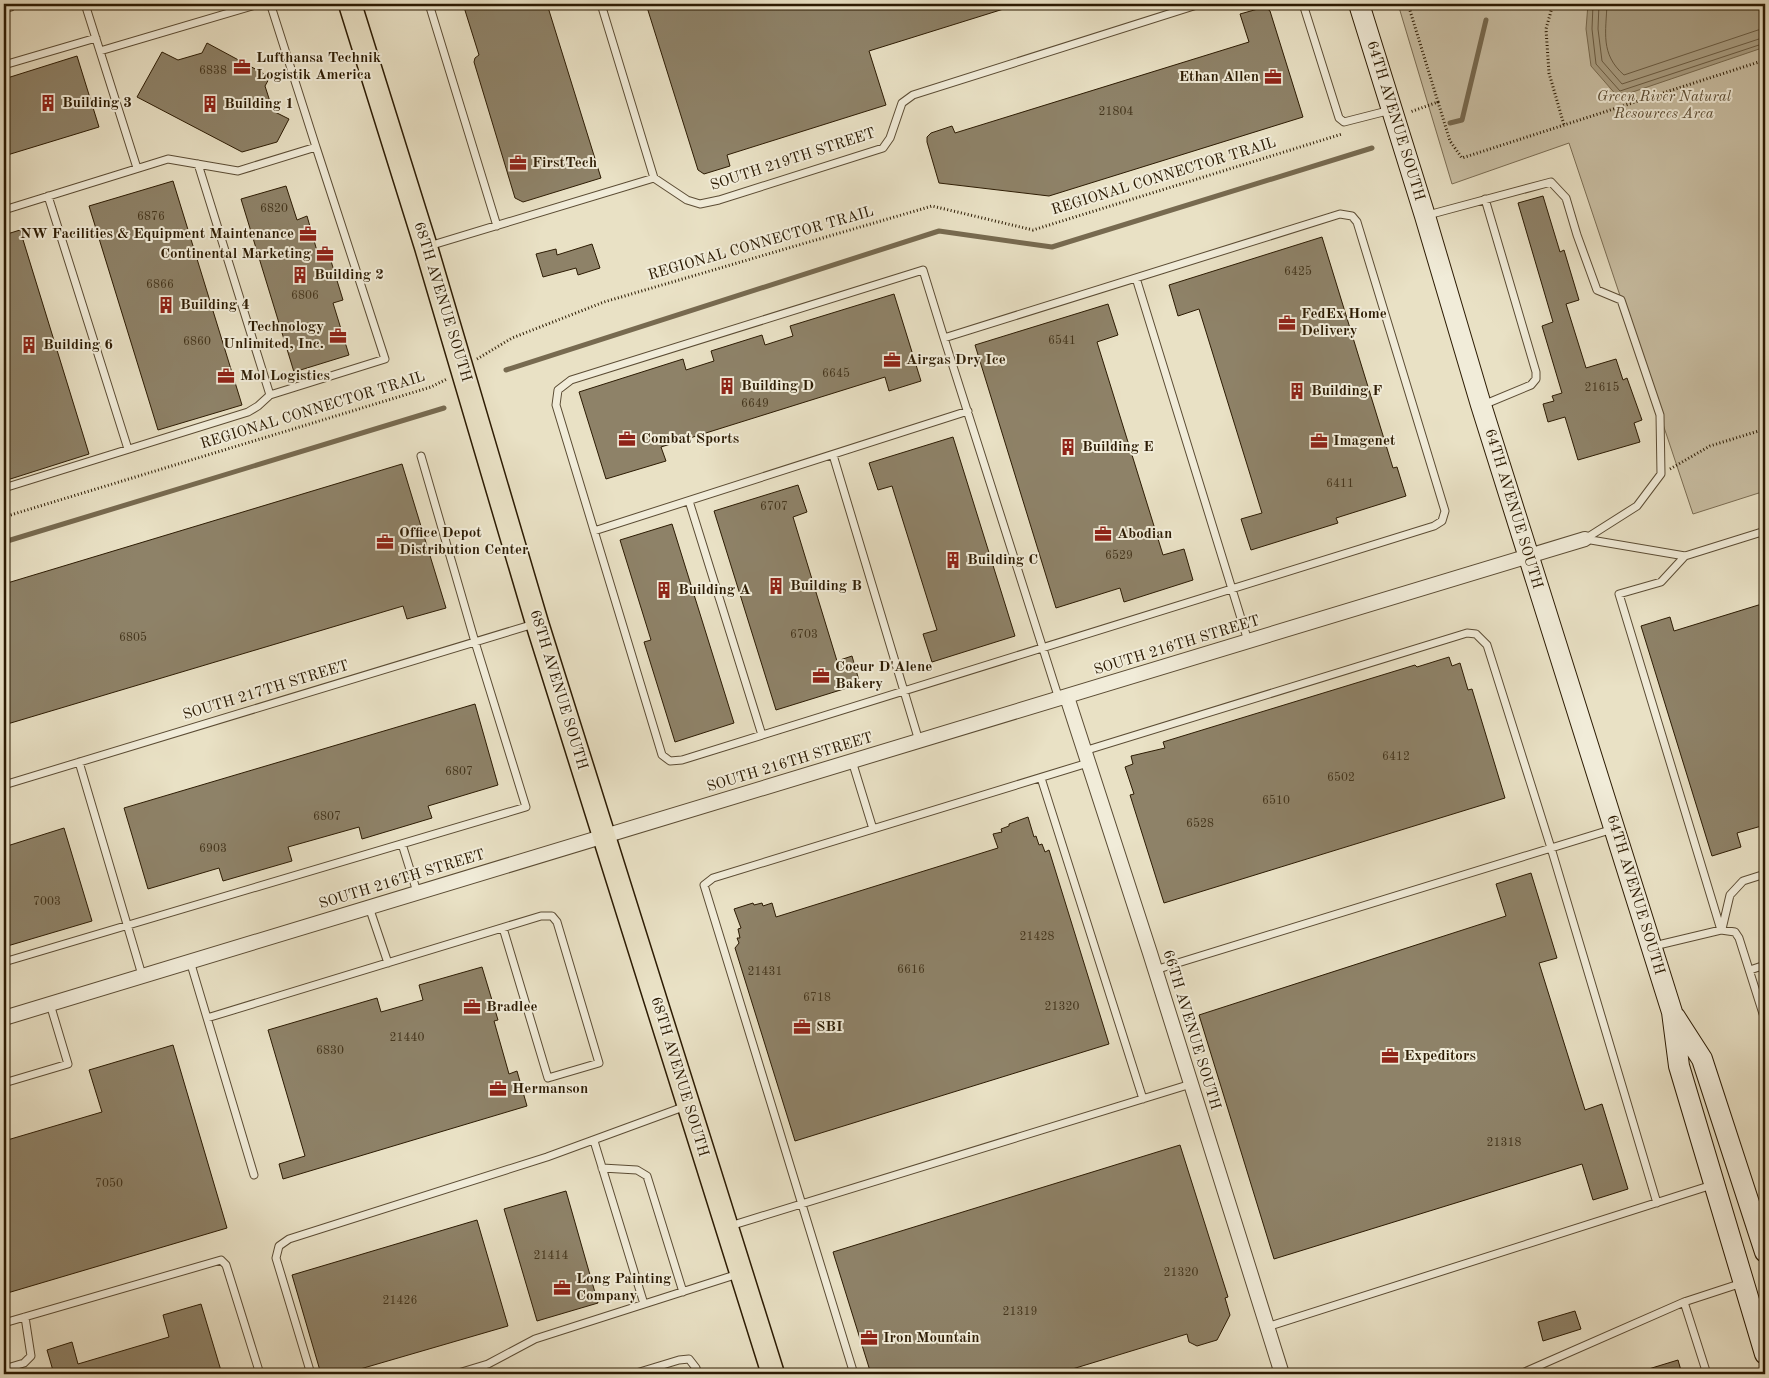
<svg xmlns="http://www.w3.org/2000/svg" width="1769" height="1378" viewBox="0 0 1769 1378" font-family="'Old Standard TT',serif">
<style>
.green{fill:#c9bfa4;stroke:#7a6d54}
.water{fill:#a99e83;stroke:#776a50}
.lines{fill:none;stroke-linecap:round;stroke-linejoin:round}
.shore{stroke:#6a5c43;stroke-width:1}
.stream{stroke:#776a50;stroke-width:5}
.building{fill:#8e8268;stroke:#2c1b03}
.lane-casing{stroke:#5b4c34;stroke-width:9}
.street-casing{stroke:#5b4c34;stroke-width:16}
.secondary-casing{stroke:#2c1b03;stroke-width:22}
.primary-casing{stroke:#2c1b03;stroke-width:25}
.path{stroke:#2c1b03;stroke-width:3;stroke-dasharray:1 2.5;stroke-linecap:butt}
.lane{stroke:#f1ecd9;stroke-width:7}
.street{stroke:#f1ecd9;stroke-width:14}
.secondary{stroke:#f1ecd9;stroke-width:20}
.primary{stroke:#e9e1c5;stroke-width:22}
.labels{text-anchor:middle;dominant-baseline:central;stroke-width:4;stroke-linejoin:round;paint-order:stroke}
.number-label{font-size:12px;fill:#44351c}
.poi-label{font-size:15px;font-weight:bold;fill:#2c1b03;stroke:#f1ecd9;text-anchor:start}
.park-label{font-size:15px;font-style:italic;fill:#5b4c33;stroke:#f1ecd9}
.street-label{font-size:15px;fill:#2c1b03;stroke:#f1ecd9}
</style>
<rect width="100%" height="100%" fill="#e9e1c5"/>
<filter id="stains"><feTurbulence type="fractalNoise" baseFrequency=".004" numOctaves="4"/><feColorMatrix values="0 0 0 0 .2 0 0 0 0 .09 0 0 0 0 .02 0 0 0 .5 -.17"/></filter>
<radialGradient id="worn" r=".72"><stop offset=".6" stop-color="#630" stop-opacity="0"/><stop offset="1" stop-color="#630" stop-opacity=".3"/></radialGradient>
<path class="green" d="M1398 4H1765V491L1693 514 1569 143 1452 184Z"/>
<path class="water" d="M1588 4H1765V47L1618 97 1591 66 1586 29Z"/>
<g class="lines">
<path class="shore" d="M1593 4 1592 29 1596 64 1620 91 1765 43
M1599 4 1598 29 1602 61 1622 84 1765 37
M1607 4C1606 32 1600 54 1624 75L1758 30 1765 29"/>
<path class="stream" d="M1450 123 1462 120 1486 20
M506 370 939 231 1052 247 1372 148
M4 542 444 408"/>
</g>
<path class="building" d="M463 4H547L601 178 523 202 515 198 474 62 475 58 479 55Z
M646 4H1010V7L869 51 886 105 727 155 730 166 704 174 698 170Z
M1265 7 1270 11 1303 117 1049 196 939 183 927 142V137L931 133 952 126 955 133 1249 42 1240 14Z
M207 43 270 77 265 86 273 111 289 119 277 142 242 152 137 97 162 52 178 60 202 53Z
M77 56 99 127 4 156V79Z
M173 181 242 405 158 430 89 206Z
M286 186 297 220 307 216 317 251 327 248 343 300 333 303 349 355 294 372 241 199Z
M1543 196 1560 252 1564 250 1579 300 1566 304 1586 368 1616 359 1623 380 1627 378 1642 420 1634 423 1640 442 1578 460 1565 417 1548 422 1543 404 1554 401 1552 396 1562 393 1542 326 1553 322 1518 203Z
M20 230 89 454 4 481V235Z
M1322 237 1393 468 1397 467 1406 496 1336 518 1338 523 1251 550 1241 519 1262 513 1199 309 1178 316 1169 285Z
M592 244 600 268 578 275 576 268 543 277 536 254 556 249 557 255Z
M894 294 921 381 889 391 885 377 661 447 666 461 606 479 579 392 683 359 686 370 714 361 711 351 762 335 765 345 793 336 790 326Z
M1108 304 1118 335 1097 342 1163 555 1184 549 1193 580 1124 602 1120 588 1056 608 975 345Z
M953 437 1015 636 932 662 923 634 937 630 892 486 878 490 869 463Z
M402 464 446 608 407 619 403 606 4 725V584Z
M798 485 807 512 793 517 837 661 852 656 860 684 776 710 714 511Z
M672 524 734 723 675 742 644 642 651 640 620 540Z
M1765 603V825L1737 833 1741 847 1712 856 1641 626 1670 617 1674 631Z
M1449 657 1452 666 1460 663 1468 690 1472 689 1505 798 1164 903 1130 795 1134 794 1125 767 1133 764 1131 756 1165 748 1163 742 1415 665 1417 667Z
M475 704 498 785 428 806 432 818 362 839 359 827 288 847 292 861 223 881 219 868 148 889 124 808Z
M1028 817 1034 837 1036 836 1039 845 1042 844 1045 852 1049 850 1109 1044 795 1141 735 948 739 943 737 938H740L738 929 741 928 734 909 753 903 754 905 762 903 763 906 772 903 776 917 998 848 993 834 1002 832 1001 829 1009 826V824Z
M64 828 92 921 4 947V847Z
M1531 873 1557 958 1539 963 1585 1110 1602 1104 1628 1189 1593 1200 1582 1164 1274 1259 1199 1015 1506 916 1496 884Z
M482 967 498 1020 494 1021 509 1074 517 1071 527 1106 283 1179 279 1164 305 1156 268 1030 377 998 381 1012 423 1000 419 985Z
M173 1045 227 1228 4 1294V1141L102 1112 89 1070Z
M1180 1145 1228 1297 1225 1298 1230 1315 1217 1340 1197 1346 1189 1342 1187 1334 1056 1374H871L833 1252Z
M566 1191 598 1303 537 1321 504 1209Z
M477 1220 508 1326 343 1374H321L292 1275Z
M201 1304 222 1374H54L47 1350 72 1342 78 1364 169 1337 163 1315Z
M1575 1311 1581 1329 1543 1341 1538 1322Z
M1678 1360 1682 1374H1643L1642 1371Z"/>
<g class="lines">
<g class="lane-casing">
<path id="lane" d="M85 4 137 168
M429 4 497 226
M601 4 654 178
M1303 4 1339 118 1344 122 1391 110
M100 51 259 4
M4 65 96 38
M198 164 270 395
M48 196 128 449
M4 210 168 159 238 171 316 147 271 6 269 4
M1340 214 1352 216 1357 222 1445 511 1442 521 1434 526 682 760 670 761 662 755 556 405 558 390 571 380 923 270 944 338Z
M1428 215 1551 182 1566 198 1577 235 1597 290 1621 300 1660 415 1661 474 1637 506 1585 539
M429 246 654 178 687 200 700 204 719 200 883 148 890 138 902 103 913 95 1200 4
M1136 278 1248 641
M944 338 1059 699
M1483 405 1531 385 1536 379V372L1485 199
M833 455 919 741
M4 488 248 412 258 406 270 395 385 359 316 147
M689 501 762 735
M594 531 968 411
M1585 539 1685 556 1765 531
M1685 556 1661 582 1619 594 1721 930
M1084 751 1467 633 1476 634 1487 645 1551 848 1657 1203
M852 761 873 829
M79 762 142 975
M1041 778 1143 1099
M4 785 534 624
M402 844 417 892
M369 907 388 963
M1722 929 1730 895 1743 881 1765 874
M1654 946 1721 930 1735 932 1739 938 1765 1020
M190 961 254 1175
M4 962 526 807 475 642 421 456
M1155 970 1613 829
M1750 970 1765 965
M207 1018 541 916H552L557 922 599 1063 548 1078 503 928
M4 1083 68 1064 50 1004
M594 1141 644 1304
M602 1168 637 1170 647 1176 683 1292
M730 1226 1191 1084
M4 1323 221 1260 226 1265 260 1374
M1267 1327 1712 1185
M4 1369 24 1363 31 1356 25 1317
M311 1374 276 1258 279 1246 289 1239 547 1157 686 1106
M455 1374 488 1364 535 1339 738 1274
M633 1374 679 1360 689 1359 696 1368 698 1374
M854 1374 704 885 713 878 1088 763
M1520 1374 1684 1302
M1707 1374 1684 1302 1742 1283"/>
</g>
<g class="street-casing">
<path id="street" d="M4 5 9 4
M1067 697 1150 953 1282 1374
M4 1018 1585 539"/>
</g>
<g class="secondary-casing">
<path id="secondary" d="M1359 4 1425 216 1481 405 1672 1012 1679 1066 1765 1354
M1675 1017 1702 1059 1765 1252"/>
</g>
<g class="primary-casing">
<path id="primary" d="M350 4 426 247 537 623 773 1374"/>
</g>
<path class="path" d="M1408 4 1438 102 1410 112
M1553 4 1546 29 1549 73 1564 125
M1438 102 1450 141 1462 158 1765 60
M477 359 512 338 604 302 932 206 1033 230 1342 134
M1670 469 1710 446 1765 429
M4 517 431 387 447 379"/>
<use href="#lane" class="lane"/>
<use href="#street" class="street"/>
<use href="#secondary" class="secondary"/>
<use href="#primary" class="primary"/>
</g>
<defs>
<g id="office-bare" transform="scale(1.35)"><path d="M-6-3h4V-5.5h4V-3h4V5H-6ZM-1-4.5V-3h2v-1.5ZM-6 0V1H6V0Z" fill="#8f2418" stroke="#f1ecd9" stroke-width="2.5" paint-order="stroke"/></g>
<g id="building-bare" transform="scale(1.35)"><path d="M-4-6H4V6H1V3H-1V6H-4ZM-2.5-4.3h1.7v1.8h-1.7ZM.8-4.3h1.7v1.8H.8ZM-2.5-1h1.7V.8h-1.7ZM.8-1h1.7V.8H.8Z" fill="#8f2418" stroke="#f1ecd9" stroke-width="2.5" paint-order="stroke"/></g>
</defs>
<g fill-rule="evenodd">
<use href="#office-bare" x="242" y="67"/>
<use href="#office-bare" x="1273" y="77"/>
<use href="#building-bare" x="48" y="103"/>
<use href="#building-bare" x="210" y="104"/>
<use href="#office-bare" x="518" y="163"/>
<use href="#office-bare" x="308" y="234"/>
<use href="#office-bare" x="325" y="254"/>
<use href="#building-bare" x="300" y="275"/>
<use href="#building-bare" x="166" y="305"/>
<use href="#office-bare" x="1287" y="323"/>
<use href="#office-bare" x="338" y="336"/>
<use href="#building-bare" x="29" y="345"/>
<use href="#office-bare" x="892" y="360"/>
<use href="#office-bare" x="226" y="376"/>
<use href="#building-bare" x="727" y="386"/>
<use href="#building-bare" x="1297" y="391"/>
<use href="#office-bare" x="627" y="439"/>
<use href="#office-bare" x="1319" y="441"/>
<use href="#building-bare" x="1068" y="447"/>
<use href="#office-bare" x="1103" y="534"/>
<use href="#office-bare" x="385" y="542"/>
<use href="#building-bare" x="953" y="560"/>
<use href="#building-bare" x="776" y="586"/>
<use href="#building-bare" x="664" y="590"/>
<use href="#office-bare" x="821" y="676"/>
<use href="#office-bare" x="472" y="1007"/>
<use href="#office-bare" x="802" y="1027"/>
<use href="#office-bare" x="1390" y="1056"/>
<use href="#office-bare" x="498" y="1089"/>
<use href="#office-bare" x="562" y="1288"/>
<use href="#office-bare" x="869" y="1338"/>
</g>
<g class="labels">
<g class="number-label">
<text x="213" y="71">6838</text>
<text x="1116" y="112">21804</text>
<text x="274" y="209">6820</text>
<text x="151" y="217">6876</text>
<text x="1298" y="272">6425</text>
<text x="160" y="285">6866</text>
<text x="305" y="296">6806</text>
<text x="1062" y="341">6541</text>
<text x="197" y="342">6860</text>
<text x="836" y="374">6645</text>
<text x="1602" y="388">21615</text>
<text x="755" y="404">6649</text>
<text x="1340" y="484">6411</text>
<text x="774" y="507">6707</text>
<text x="1119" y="556">6529</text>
<text x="804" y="635">6703</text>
<text x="133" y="638">6805</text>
<text x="1396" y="757">6412</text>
<text x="459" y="772">6807</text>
<text x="1341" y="778">6502</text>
<text x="1276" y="801">6510</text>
<text x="327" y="817">6807</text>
<text x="1200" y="824">6528</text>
<text x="213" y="849">6903</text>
<text x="47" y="902">7003</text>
<text x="1037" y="937">21428</text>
<text x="911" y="970">6616</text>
<text x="765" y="972">21431</text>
<text x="817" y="998">6718</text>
<text x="1062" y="1007">21320</text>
<text x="407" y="1038">21440</text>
<text x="330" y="1051">6830</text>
<text x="1504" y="1143">21318</text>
<text x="109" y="1184">7050</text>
<text x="551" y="1256">21414</text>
<text x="1181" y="1273">21320</text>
<text x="400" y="1301">21426</text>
<text x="1020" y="1312">21319</text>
</g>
<g class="poi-label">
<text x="256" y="58">Lufthansa Technik<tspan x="256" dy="17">Logistik America</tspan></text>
<text x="1259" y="77" text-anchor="end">Ethan Allen</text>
<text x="62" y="103">Building 3</text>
<text x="224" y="104">Building 1</text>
<text x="532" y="163">FirstTech</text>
<text x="294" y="234" text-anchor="end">NW Facilities &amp; Equipment Maintenance</text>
<text x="311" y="254" text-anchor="end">Continental Marketing</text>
<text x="314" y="275">Building 2</text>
<text x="180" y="305">Building 4</text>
<text x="1301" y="314">FedEx Home<tspan x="1301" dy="17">Delivery</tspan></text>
<text x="324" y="327" text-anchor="end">Technology<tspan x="324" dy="17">Unlimited, Inc.</tspan></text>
<text x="43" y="345">Building 6</text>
<text x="906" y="360">Airgas Dry Ice</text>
<text x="240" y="376">Mol Logistics</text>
<text x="741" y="386">Building D</text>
<text x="1311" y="391">Building F</text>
<text x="641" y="439">Combat Sports</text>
<text x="1333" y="441">Imagenet</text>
<text x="1082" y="447">Building E</text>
<text x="399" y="533">Office Depot<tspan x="399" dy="17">Distribution Center</tspan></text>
<text x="1117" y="534">Abodian</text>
<text x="967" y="560">Building C</text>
<text x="790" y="586">Building B</text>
<text x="678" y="590">Building A</text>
<text x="835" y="667">Coeur D'Alene<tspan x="835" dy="17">Bakery</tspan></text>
<text x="486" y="1007">Bradlee</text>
<text x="816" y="1027">SBI</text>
<text x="1404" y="1056">Expeditors</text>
<text x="512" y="1089">Hermanson</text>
<text x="576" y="1279">Long Painting<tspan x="576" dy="17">Company</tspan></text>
<text x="883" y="1338">Iron Mountain</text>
</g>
<g class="park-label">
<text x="1664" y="97">Green River Natural<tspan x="1664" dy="17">Resources Area</tspan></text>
</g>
<g class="street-label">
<text transform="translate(1395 121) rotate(73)">64TH AVENUE SOUTH</text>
<text transform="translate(793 160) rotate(-18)">SOUTH 219TH STREET</text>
<text transform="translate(1164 177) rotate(-17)">REGIONAL CONNECTOR TRAIL</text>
<text transform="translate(761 244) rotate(-16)">REGIONAL CONNECTOR TRAIL</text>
<text transform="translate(442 302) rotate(73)">68TH AVENUE SOUTH</text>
<text transform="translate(313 411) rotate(-17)">REGIONAL CONNECTOR TRAIL</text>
<text transform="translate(1513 509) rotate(73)">64TH AVENUE SOUTH</text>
<text transform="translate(1177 646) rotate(-17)">SOUTH 216TH STREET</text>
<text transform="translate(558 690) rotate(73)">68TH AVENUE SOUTH</text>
<text transform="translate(266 691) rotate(-17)">SOUTH 217TH STREET</text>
<text transform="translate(790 763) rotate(-17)">SOUTH 216TH STREET</text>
<text transform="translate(402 880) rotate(-17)">SOUTH 216TH STREET</text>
<text transform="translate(1635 895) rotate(73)">64TH AVENUE SOUTH</text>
<text transform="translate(1191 1030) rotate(73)">66TH AVENUE SOUTH</text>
<text transform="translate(679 1077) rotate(73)">68TH AVENUE SOUTH</text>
</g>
</g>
<rect width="1769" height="1378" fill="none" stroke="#e9e1c5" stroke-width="20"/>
<rect x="5" y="5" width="1759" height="1368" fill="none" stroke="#2c1b03" stroke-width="2.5"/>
<rect x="10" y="10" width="1749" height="1358" fill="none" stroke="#2c1b03"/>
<rect width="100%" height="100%" filter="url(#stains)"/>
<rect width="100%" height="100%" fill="url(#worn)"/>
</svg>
